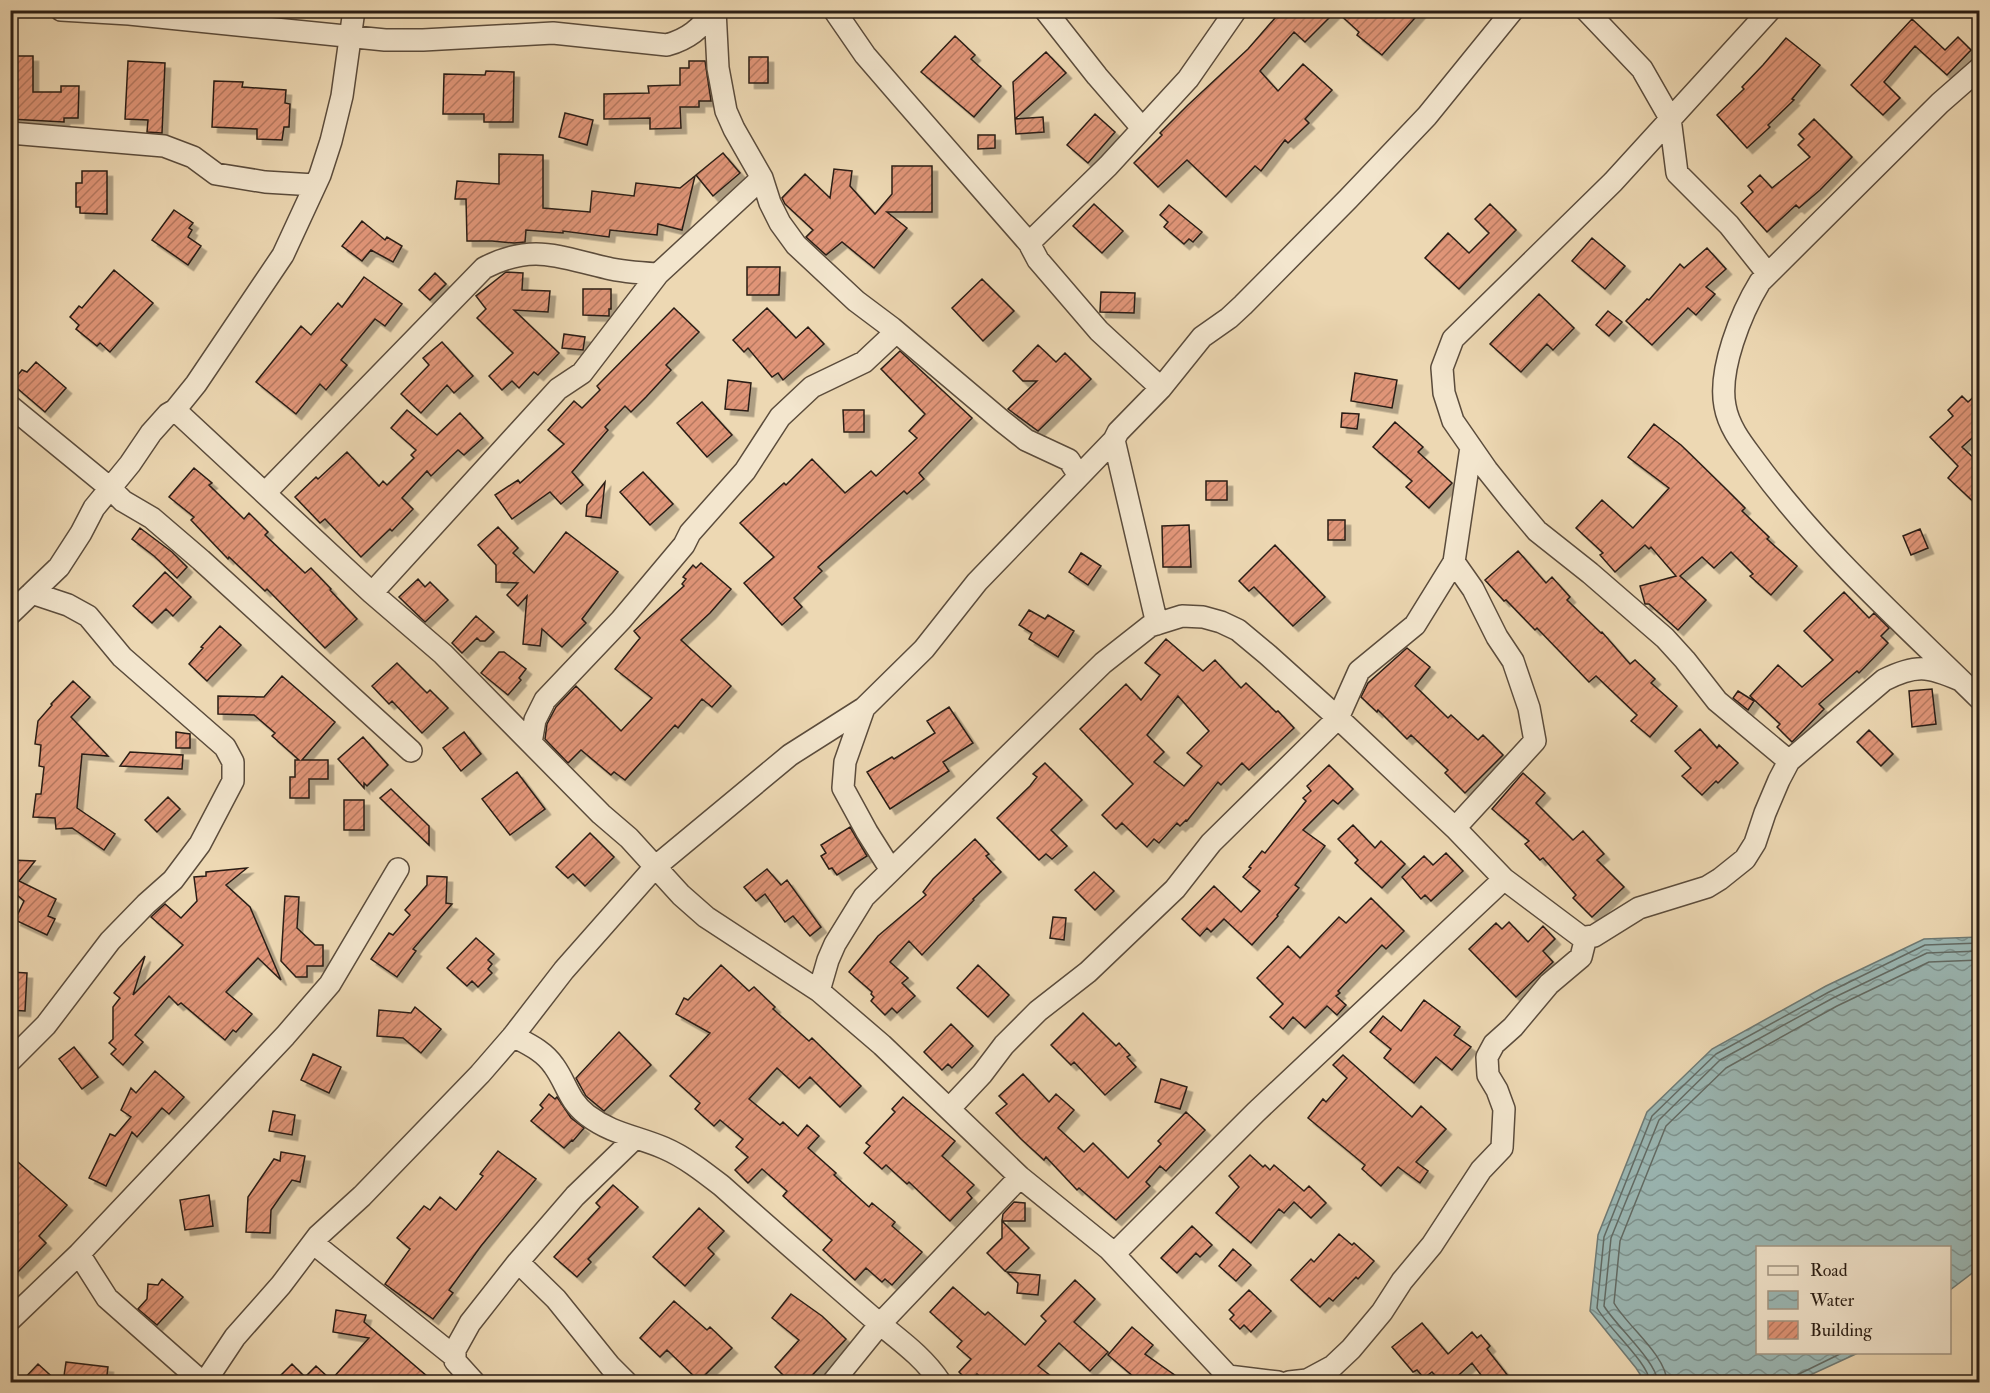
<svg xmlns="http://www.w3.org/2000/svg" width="1990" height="1393" viewBox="0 0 1990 1393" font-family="'IM FELL Double Pica',serif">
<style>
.water{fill:url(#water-waves);stroke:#6e7a75;stroke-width:1.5}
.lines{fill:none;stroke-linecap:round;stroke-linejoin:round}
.shore{stroke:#626b65;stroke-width:1.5}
.building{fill:url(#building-hatch);stroke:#2a1e15;stroke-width:1.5;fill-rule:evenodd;filter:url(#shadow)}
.street-casing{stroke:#5b4c3c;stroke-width:24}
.street{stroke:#f3e6ce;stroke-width:21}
</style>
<defs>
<pattern id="water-waves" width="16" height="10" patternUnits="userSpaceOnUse" patternTransform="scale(1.5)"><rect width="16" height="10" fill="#9bb8b5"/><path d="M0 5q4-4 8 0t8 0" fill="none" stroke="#7f9592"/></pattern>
<pattern id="building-hatch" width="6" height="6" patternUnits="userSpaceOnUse" patternTransform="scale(1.5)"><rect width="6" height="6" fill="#e09578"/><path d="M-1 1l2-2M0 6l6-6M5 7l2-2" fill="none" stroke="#b67961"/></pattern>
<filter id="shadow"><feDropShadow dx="5.5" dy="5.5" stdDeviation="0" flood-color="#0004"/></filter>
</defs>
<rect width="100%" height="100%" fill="#edd8b3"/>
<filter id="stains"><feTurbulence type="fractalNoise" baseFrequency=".00333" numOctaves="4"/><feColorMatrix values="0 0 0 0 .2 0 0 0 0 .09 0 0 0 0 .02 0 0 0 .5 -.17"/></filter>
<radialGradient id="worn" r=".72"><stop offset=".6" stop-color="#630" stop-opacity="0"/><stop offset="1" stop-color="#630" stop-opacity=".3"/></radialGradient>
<path class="water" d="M1979 937V1268L1950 1290V1248H1758V1352L1858 1353 1795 1382H1645L1636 1368 1590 1311 1598 1235 1647 1112 1712 1049 1826 986 1924 939Z"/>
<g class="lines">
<path class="shore" d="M1650 1382C1648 1362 1608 1328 1597 1308L1604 1237 1652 1116 1716 1054 1829 992 1925 945 1980 943
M1658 1382C1656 1361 1616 1326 1604 1306L1611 1238 1659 1120 1720 1060 1833 998 1927 953 1980 951
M1667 1382C1666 1355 1627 1326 1614 1303L1620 1241 1666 1126 1726 1068 1837 1006 1929 962 1980 960
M1794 1382 1797 1375 1844 1352"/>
</g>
<path class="building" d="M1282 10H1422L1382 55 1357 35 1359 32 1336 11 1305 42 1294 32 1260 71 1278 91 1303 64 1332 90 1305 119 1309 123 1288 143 1285 140 1261 171 1255 166 1226 197 1187 160 1158 187 1134 163 1162 135 1160 133 1188 105 1248 49Z
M1912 19 1945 50 1958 37 1971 50 1947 75 1915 46 1884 82 1900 98 1883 115 1851 85Z
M955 36 975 55 971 59 1001 86 974 117 921 72Z
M1786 38 1820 65 1792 99 1794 100 1768 125 1770 127 1747 148 1717 115 1744 89 1742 87 1763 65Z
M1046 52 1066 73 1015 119 1013 82Z
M10 56H33V92H61V86H79L78 118H64V122L10 119Z
M749 57H768V83H749Z
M128 61 165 63 162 133 147 132 148 120 125 119Z
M689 61H705L711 101H699V107H680L681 128 650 129V118L604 119V94L649 93 648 86 680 85V68H689Z
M486 71 514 72 513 122H484V114H443L444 74 485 75Z
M214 81 243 82 242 87 286 90 285 103 290 104 289 127H284L282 140 257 139V129L212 127Z
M565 113 593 120 587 145 559 137Z
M1095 114 1115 132 1088 163 1067 145Z
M1043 117 1044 132 1016 134 1015 119Z
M1814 119 1852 157 1820 190 1799 208 1796 205 1767 232 1741 203 1753 192 1748 186 1760 175 1772 188 1810 157 1798 145 1804 139 1799 134Z
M978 135H995V148L978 149Z
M723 153 740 173 713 196 696 175Z
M499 154 543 155V208L590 212 592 191 634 196 636 183 680 188 695 176 682 230 658 224 657 235 610 230 609 237 563 231V233L526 230 525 242 514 243 492 241H467L466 199H455L457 181 499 184Z
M892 166H932V212H887L907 228 874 268 842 242 826 255 806 237 813 230 785 204 782 198 805 174 830 198 834 169 852 171 850 186 875 214 892 194Z
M82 171H107V214L80 213V207H76V183H82Z
M1094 204 1123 231 1102 253 1073 226Z
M1490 204 1516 230 1459 289 1425 258 1448 233 1469 253 1489 233 1475 219Z
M1169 205 1202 232 1193 242 1189 239 1184 244 1164 227 1168 222 1160 215Z
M174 210 193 223 189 228 192 230 188 237 201 246 188 265 152 240Z
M362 221 385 240 387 237 402 246 393 262 371 250 362 261 342 246Z
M1592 238 1625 266 1605 289 1572 261Z
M1707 248 1726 269 1706 287 1715 294 1696 315 1688 308 1652 345 1626 321 1647 299 1649 300 1680 264 1684 268Z
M747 267H780L779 295H747Z
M114 270 153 303 110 352 100 343 97 346 76 329 79 325 70 317 79 306 82 308Z
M506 272 523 273 522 290 550 291 548 312 514 310 559 353 538 375 534 372 519 388 512 381 502 390 489 376 513 353 477 318 486 309 476 296Z
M435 273 446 284 430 300 419 290Z
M364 277 402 304 385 326 375 319 341 360 347 365 326 390 320 384 296 414 256 382 301 326 311 335 338 303 342 307Z
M982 279 1014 311 983 341 952 308Z
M583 289H611V309H609V316L583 315Z
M1101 292 1135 293 1134 313 1100 312Z
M1539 294 1574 328 1553 350 1547 344 1521 372 1490 344Z
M674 308 699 332 666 365 671 370 646 397 631 412 625 406 605 427 608 430 572 472 583 485 561 504 550 492 512 519 495 495 518 480 520 483 564 444 548 430 574 401 582 408 600 390 597 386Z
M767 308 796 338 808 327 824 344 783 380 778 373 772 377 748 348 744 352 733 340Z
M1608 311 1622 322 1609 336 1596 325Z
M564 334 585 337 583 350 562 348Z
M442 342 473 376 454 393 447 385 421 413 401 394 429 365 423 358Z
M1038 345 1056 362 1065 353 1091 379 1038 431 1008 409 1037 381H1023L1013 371Z
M900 351 972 418 919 473 924 479 907 494 904 491 818 567 822 571 794 598 802 607 782 625 744 583 774 557 740 523 784 483 786 485 812 459 845 493 871 471 876 476 917 438 909 431 925 414 881 369Z
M36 362 66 388 45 412 11 383 22 370 27 372Z
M1355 373 1397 380 1392 408 1351 401Z
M728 380 751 383 748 411 725 409Z
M1980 391V431L1962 447 1980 464V508L1948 478 1958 466 1930 437 1953 416 1948 410 1962 396 1968 402Z
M702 402 732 435 707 457 677 423Z
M407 410 437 435 460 413 483 438 464 455 458 450 431 476 427 471 402 498 413 509 392 531 390 529 361 557 325 519 320 523 295 497 316 477 318 479 347 452 379 486 383 481 387 485 414 458 411 455 416 450 391 428Z
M843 410H864V432H844Z
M1342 413 1359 414 1357 429 1341 427Z
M1395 422 1423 447 1418 452 1452 483 1429 508 1406 487 1412 481 1373 447Z
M1654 424 1681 445 1725 488 1745 508 1742 511 1769 537 1767 539 1797 566 1771 595 1750 576 1753 574 1731 552 1714 568 1702 557 1680 576 1706 600 1678 630 1649 604H1645L1640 586 1676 576 1651 547 1649 549 1645 545 1615 572 1600 555 1603 553 1576 528 1602 500 1633 528 1669 488 1628 457Z
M194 468 212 483 209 485 244 519 249 513 268 532 265 535 305 573 311 568 331 589 330 590 357 619 325 648 267 589 265 591 229 557 228 559 191 520 194 517 169 497Z
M643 472 673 504 650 525 620 492Z
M1206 481H1227V500H1206Z
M605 482 601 518 586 516 587 505Z
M1328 520H1345V540H1328Z
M1189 525 1191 567H1163L1162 526Z
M498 527 518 548 513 553 534 573 566 532 618 572 582 619 586 623 562 647 542 629 540 646 523 644 527 596 518 606 507 595 518 583 496 582V565L478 545Z
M140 528 172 552 187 567 177 578 154 556 132 539Z
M1920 529 1928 548 1911 555 1903 536Z
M1275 545 1325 597 1293 626 1254 587 1249 591 1239 581Z
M1518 551 1546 583 1552 577 1570 597 1567 600 1601 633 1602 632 1630 664 1635 660 1655 679 1651 683 1677 706 1650 737 1631 721 1637 715 1596 676 1589 682 1537 628 1535 630 1506 600 1504 601 1485 580Z
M1081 553 1101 566 1088 585 1069 572Z
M701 563 731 589 710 613 681 640 731 686 712 707 702 699 678 728 675 725 625 780 614 772 611 775 581 750 568 763 545 739 547 724 556 707 576 686 621 731 652 698 615 669 640 638 634 631 684 586 682 584 686 579 683 577 693 565 696 568Z
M165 572 191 597 173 616 166 609 152 623 133 606Z
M418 579 425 587 430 582 448 600 425 622 399 597Z
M1844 592 1869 618 1874 613 1889 628 1881 636 1888 643 1859 673 1857 671 1819 704 1824 709 1792 742 1777 727 1780 724 1750 696 1778 665 1802 687 1833 660 1804 631Z
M1029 610 1045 619 1048 615 1074 631 1058 657 1029 639 1032 633 1019 625Z
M476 616 494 632 485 641H480L477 638 462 653 452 643Z
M220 626 241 645 207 681 189 664 203 648 201 647Z
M1166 639 1203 671 1215 660 1241 688 1246 683 1276 712 1278 711 1294 728 1249 770 1242 763 1221 785 1218 782 1187 821 1186 820 1180 826 1177 823 1159 843 1154 839 1147 847 1122 823 1116 829 1102 815 1133 784 1080 729 1126 684 1141 700 1160 675 1145 663ZM1178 696 1209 731 1187 753 1202 766 1184 786 1154 762 1164 752 1147 735Z
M1407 648 1430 667 1415 686 1448 718 1451 715 1478 740 1483 735 1503 755 1465 793 1445 773 1448 770 1411 735 1407 739 1378 710 1377 712 1361 697 1368 683Z
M499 652H504L526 669 519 678 521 680 508 695 481 673Z
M397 663 427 693 430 690 448 708 422 733 392 701 389 704 372 686Z
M282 676 335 722 302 760H328V779H309V798H290V777H295V760H299L272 736 275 733 254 715 218 714V696L264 697Z
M73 681 90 697 71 717 108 756 82 754 77 808 115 834 104 850 72 828 56 829 55 818 33 817 36 794H41L44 767 39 766 41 745 35 744 38 721 52 705 51 704Z
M1932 689 1936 724 1912 727 1909 691Z
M1738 691 1754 701 1748 710 1733 698Z
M949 707 973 743 943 762 949 771 890 809 867 772 892 757 894 759 935 733 927 721Z
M1700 729 1717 748 1719 745 1738 763 1718 783 1716 781 1702 795 1682 776 1691 768 1675 751Z
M1869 730 1893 754 1881 766 1857 742Z
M176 732 190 734V748H176Z
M464 732 481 754 461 771 443 748Z
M363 737 388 765 367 786 364 783V788L338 759Z
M130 752 183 755 182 769 120 766Z
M1045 763 1082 800 1051 830 1067 846 1052 859 1046 854 1039 860 997 818 1030 786 1037 777 1033 774Z
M1329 765 1353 789 1338 804 1333 800 1303 830 1325 846 1295 885 1299 888 1277 915 1278 916 1252 945 1224 919 1211 932 1207 928 1200 936 1182 919 1214 886 1241 912 1260 891 1243 877 1251 868 1249 867 1262 851 1265 853 1306 801 1303 798 1311 791 1307 786Z
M517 772 545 809 510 835 482 799Z
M1523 773 1545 793 1536 803 1573 840 1583 831 1604 854 1597 860 1624 887 1592 917 1573 898 1576 895 1543 858 1540 860 1525 844 1529 841 1492 809Z
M391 789 429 826V845L380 798Z
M168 797 180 809 157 832 145 820Z
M344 800H364V830H344Z
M1353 825 1375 848 1381 841 1405 864 1382 888 1355 863 1358 860 1338 839Z
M850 827 867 856 837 875 832 868 829 869 821 856 826 853 821 845Z
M590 833 614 857 585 886 573 874 568 878 556 867Z
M975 839 989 854 986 856 1001 872 973 899 974 900 922 955 909 941 890 962 908 978 902 983 915 996 897 1013 892 1008 885 1015 871 1001 874 997 871 994 872 992 849 972 878 936 926 895 923 892 933 879Z
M1446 853 1463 871 1431 901 1425 895 1421 899 1402 877 1424 856 1433 865Z
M10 860 35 861 19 881 56 899 48 916 55 919 47 935 15 920 24 901 11 890 10 892Z
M247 868 226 885 250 907 281 980 258 958 226 992 252 1014 236 1032 233 1030 225 1040 181 1003 178 1005 169 996 135 1035 143 1042 123 1065 111 1054 116 1049 109 1043 113 1039V1007L120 998 114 993 145 956 133 995 183 945 151 917 165 904 181 918 197 901 194 877 206 876V872Z
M767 869 781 885 787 880 821 927 810 936 793 916 785 922 765 894 756 901 744 887Z
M1094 872 1114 891 1095 910 1075 890Z
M427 876 447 877 446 903 452 904 413 949 416 951 397 977 371 959 389 933 393 935 410 915 405 910 427 885Z
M285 896 299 897 297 928 315 945H323V966H307V977H296L281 961Z
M1371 898 1404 931 1386 949 1382 945 1338 991 1340 993 1336 996 1346 1005 1337 1015 1327 1006 1305 1028 1293 1017 1283 1029 1270 1017 1283 1004 1257 978 1288 946 1300 958 1339 917 1346 923Z
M1053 917 1066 918 1064 940 1050 938Z
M1509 922 1528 942 1543 926 1555 939 1543 951 1553 962 1516 997 1469 949 1496 923 1502 929Z
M476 938 494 954 488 960 492 964 488 969 492 973 478 987 472 981 467 986 447 968Z
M721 965 749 991 754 987 775 1007 773 1009 809 1041 812 1038 861 1086 840 1107 810 1077 799 1088 777 1068 749 1099 780 1125 783 1122 798 1136 807 1125 819 1136 808 1148 836 1173 834 1175 869 1207 872 1203 895 1222 892 1226 922 1252 892 1285 885 1279 882 1282 866 1268 855 1280 823 1250 832 1240 783 1196 787 1191 762 1169 748 1183 735 1170 748 1157 736 1147 743 1139 720 1120 714 1126 695 1109 700 1103 670 1076 710 1033 676 1014 684 998 688 1000Z
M978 965 1009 995 988 1017 957 988Z
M10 972 27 973 25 1011 10 1010Z
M1424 1000 1460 1027 1454 1035 1471 1047 1452 1070 1436 1057 1414 1083 1384 1058 1391 1049 1370 1032 1383 1016 1401 1031Z
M415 1007 441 1029 421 1053 403 1038 377 1036 379 1010 411 1013Z
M1083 1013 1116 1046 1119 1043 1130 1055 1127 1057 1136 1067 1105 1095 1074 1062 1071 1065 1051 1045Z
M951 1024 973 1046 952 1068 948 1064 942 1070 924 1052Z
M619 1032 651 1065 604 1111 586 1096 576 1078Z
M74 1047 98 1077 82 1089 59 1059Z
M313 1054 341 1067 329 1093 301 1080Z
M1343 1055 1412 1117 1421 1106 1446 1129 1416 1162 1428 1171 1420 1183 1398 1167 1381 1186 1362 1169 1365 1165 1308 1118 1323 1099 1326 1102 1347 1078 1333 1065Z
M155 1071 184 1097 169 1114 162 1108 137 1137 132 1132 106 1186 89 1178 110 1134 115 1136 131 1117 121 1110 131 1088 136 1093Z
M1023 1074 1049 1102 1056 1094 1074 1110 1058 1128 1084 1152 1093 1143 1128 1178 1161 1144 1158 1141 1186 1112 1205 1130 1166 1171 1160 1166 1146 1182 1150 1186 1116 1220 1079 1188 1077 1190 1046 1157 1044 1160 1021 1139 996 1113 1007 1104 999 1096Z
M1161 1079 1187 1087 1180 1109 1155 1102Z
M549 1094 555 1099 557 1097 571 1118 584 1128 573 1141 572 1140 564 1148 531 1121 543 1108 540 1105Z
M903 1097 955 1141 942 1156 974 1185 967 1192 972 1198 950 1221 909 1182 907 1184 886 1165 882 1169 864 1153 870 1146 866 1143 895 1112 892 1109Z
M273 1111 295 1115 292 1135 269 1131Z
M498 1151 536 1179 481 1246 449 1290 453 1293 433 1319 385 1284 410 1249 397 1238 424 1206 430 1210 440 1197 456 1210 483 1176 480 1174Z
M281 1152 305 1156 300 1182 292 1180 271 1210 270 1233 246 1232 248 1197 274 1159 280 1161Z
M10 1155 67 1205 39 1236 46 1243 17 1273 10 1266Z
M1250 1155 1263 1167 1265 1165 1270 1170 1274 1165 1304 1191 1309 1186 1326 1203 1311 1218 1294 1202 1284 1213 1279 1209 1251 1243 1216 1213 1239 1187 1229 1176Z
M613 1185 638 1207 588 1259 591 1262 577 1277 554 1257 600 1207 596 1203Z
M209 1195 213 1226 185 1230 180 1200Z
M1014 1202 1025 1203V1221H1002L1003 1214Z
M699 1208 724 1231 708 1248 714 1254 685 1286 653 1257Z
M1002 1221 1029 1248 1005 1271 987 1253 1002 1238Z
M1192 1226 1212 1245 1200 1257 1196 1253 1177 1273 1161 1258Z
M1339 1234 1352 1245 1354 1243 1374 1261 1358 1279 1356 1277 1333 1301 1329 1298 1320 1307 1291 1280 1311 1259 1314 1262Z
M1233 1249 1251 1265 1236 1281 1219 1266Z
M1007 1272 1040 1275 1038 1295 1017 1293 1018 1283Z
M162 1279 183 1297 157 1325 138 1309 147 1299 148 1284 158 1285Z
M1075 1280 1095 1299 1074 1322 1108 1352 1090 1371 1059 1343 1038 1366 1060 1383H989L977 1374 969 1382 959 1372 971 1359 957 1347 962 1341 930 1312 953 1287 985 1315 988 1312 1025 1345 1046 1321 1041 1316Z
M1249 1290 1271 1311 1251 1332 1244 1325 1240 1329 1230 1319 1234 1315 1229 1310Z
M791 1294 822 1316 846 1339 805 1383H791L775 1367 799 1340 772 1318Z
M674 1301 707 1330 710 1327 732 1348 699 1381 667 1350 660 1357 640 1338Z
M336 1310 366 1315 364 1322 435 1383H273L292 1364 305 1377 316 1366 331 1380 369 1338 333 1332Z
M1422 1323 1448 1354 1472 1332 1477 1338 1481 1335 1490 1346 1487 1349 1509 1377 1501 1383H1487L1472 1363 1450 1383H1442L1432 1372 1424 1378 1417 1370 1413 1372 1392 1347Z
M1132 1327 1153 1345 1145 1354 1186 1383H1141L1108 1355Z
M66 1362 108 1367 106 1383H63Z
M38 1364 59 1383H20Z"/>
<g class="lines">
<g class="street-casing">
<path id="street" d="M61 10 129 14 385 40H423L553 33 667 45C688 39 701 29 713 10
M715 10 718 68 726 111 734 129 762 178 770 203 780 223 796 245 856 301 892 328 1002 421 1026 440 1069 460 1079 476
M834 10 865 55 903 99 1029 243 1038 260 1099 331 1161 388
M1045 10 1097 76 1142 128
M1586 10 1642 69 1670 118 1677 173 1729 225 1768 274
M1770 10 1613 182 1453 339 1442 368 1444 393 1453 421 1487 470 1511 500 1537 531 1590 573 1665 638 1685 660 1717 701 1789 761
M1980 68 1940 103 1760 282C1741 313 1718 370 1725 406 1729 429 1745 447 1758 465 1822 552 1903 623 1980 699
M10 133 164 146 193 157 216 174 265 182 315 185
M1029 243 1108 166 1188 79 1236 10
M10 406 110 488 123 501 152 518 201 560 411 751
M175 410 372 593 443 654 601 814 629 838 681 895 706 917 819 991
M1114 440 1157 624
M265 493 484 268C533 243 558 257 607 268 623 272 641 273 658 274
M1454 562 1473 589 1497 637 1513 661 1529 708 1535 741 1455 828
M372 593 558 389 582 373 658 274 762 178
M10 614 59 567 81 533 94 508 130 464 151 433 168 414 175 410 196 384 283 255 320 175 331 141 342 96 354 10
M864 708 845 762 843 788 867 832 891 870
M531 743 535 720 545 700 621 620 684 545 690 533 745 471 780 417 812 387 864 362 896 332
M513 1036C528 1044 544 1051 554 1066 567 1084 568 1100 587 1115 612 1134 636 1136 664 1148 685 1157 704 1172 722 1186 770 1229 819 1271 867 1313 893 1336 921 1353 940 1382
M10 1061 46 1025 110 941 146 904 173 880 200 844 233 781V762L225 747 122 657 88 616 68 605 32 593
M949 1109 982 1074 1004 1045 1038 1011 1088 972 1175 889 1211 843 1338 718 1359 671 1415 625 1454 562 1471 447
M313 1243 455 1357
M79 1254 107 1298 202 1382
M1114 1254 1256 1112 1504 879
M518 1262 556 1299 610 1366 626 1382
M10 1320 79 1254 285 1036 330 984 398 869
M1228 1376 1278 1382
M205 1382 235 1337 281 1285 318 1236 362 1196 480 1074 513 1036 564 970 655 867 790 755 864 708 924 649 977 582 1114 440 1118 432 1161 388 1202 337 1229 318 1243 305 1348 199 1427 116 1513 10
M474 1382 455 1361V1350L470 1323 518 1262 575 1196 635 1138
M833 1382 880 1324 1020 1177
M1232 1382 1228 1376 1109 1249 1020 1177 882 1045 819 991 828 960 835 944 864 897 1103 663 1150 626 1182 616 1203 617 1221 622 1238 630 1268 655 1338 718 1455 828 1504 879 1580 936 1586 937 1594 936 1639 908 1707 887 1720 879 1745 859 1755 843 1765 813 1779 780 1789 761 1884 680C1916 664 1928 666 1960 680
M1289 1382 1307 1380 1333 1366 1351 1349 1382 1312 1402 1281 1432 1245 1481 1170 1502 1148 1504 1109 1497 1090 1488 1075 1487 1057 1494 1044 1513 1027 1549 984 1581 957 1586 937"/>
</g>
<use href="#street" class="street"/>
</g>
<rect width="1990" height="1393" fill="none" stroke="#edd8b3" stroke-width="36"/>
<rect x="12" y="12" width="1966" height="1369" fill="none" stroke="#2a1e15" stroke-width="3"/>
<rect x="18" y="18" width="1954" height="1357" fill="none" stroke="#2a1e15" stroke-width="1.5"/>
<rect x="1756" y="1246" width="195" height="108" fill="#f3e6ce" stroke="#a39684" stroke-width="1.5"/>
<rect x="1768" y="1266" width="30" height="9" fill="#f3e6ce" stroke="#a39684" stroke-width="1.5"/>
<text x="1810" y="1276" font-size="18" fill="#2a1e15">Road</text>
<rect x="1768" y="1291" width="30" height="18" fill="url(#water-waves)" stroke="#a39684" stroke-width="1.5"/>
<text x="1810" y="1306" font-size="18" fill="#2a1e15">Water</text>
<rect x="1768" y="1321" width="30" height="18" fill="url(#building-hatch)" stroke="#a39684" stroke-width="1.5"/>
<text x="1810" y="1336" font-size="18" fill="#2a1e15">Building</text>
<rect width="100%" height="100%" filter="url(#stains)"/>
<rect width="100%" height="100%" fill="url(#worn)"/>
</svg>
